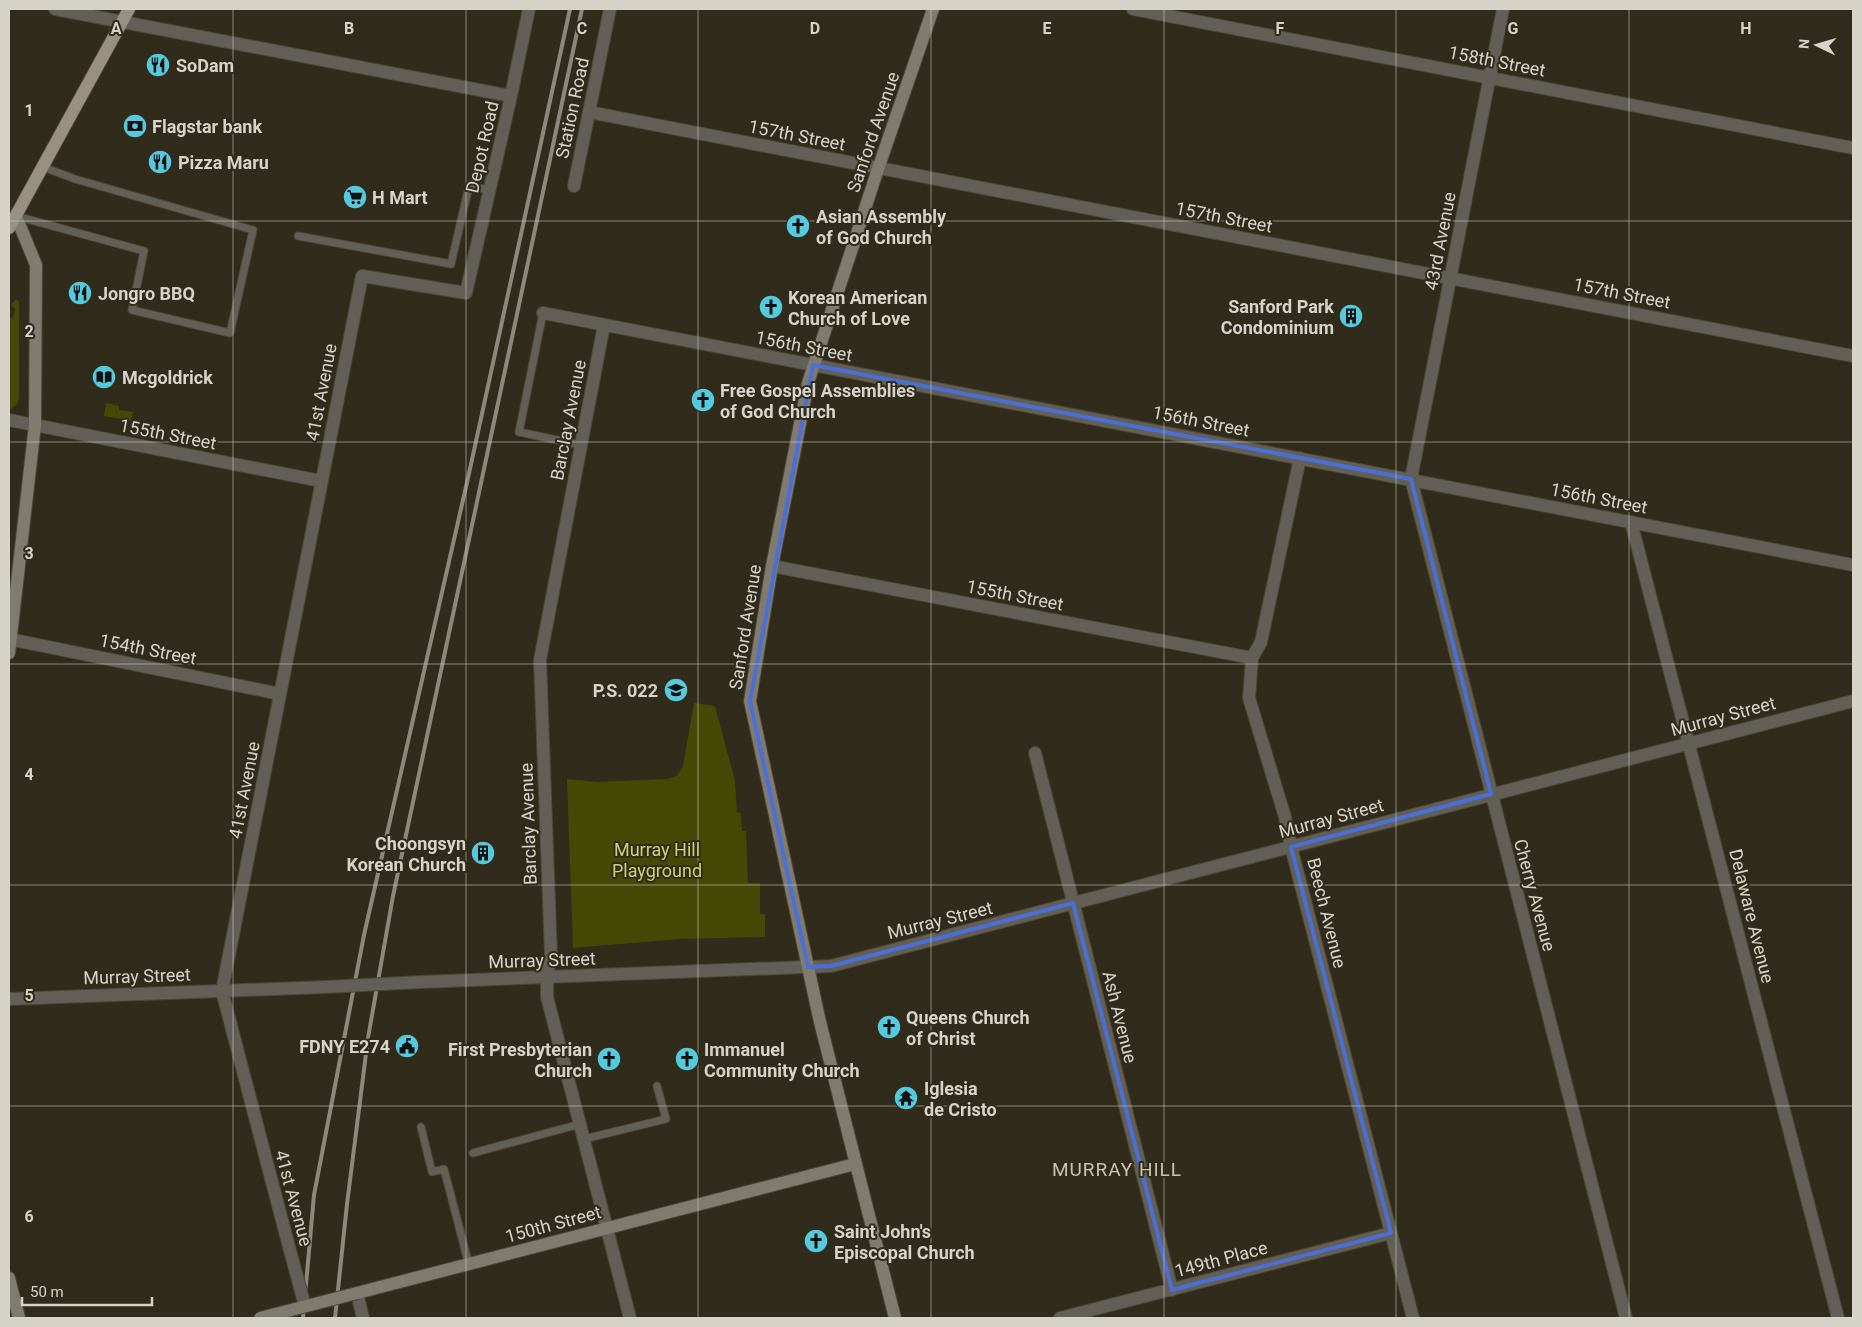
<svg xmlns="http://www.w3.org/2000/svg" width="1862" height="1327" viewBox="0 0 1862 1327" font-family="Roboto,sans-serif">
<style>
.green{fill:#464905}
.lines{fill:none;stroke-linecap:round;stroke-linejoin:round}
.lane-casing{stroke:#4b4637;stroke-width:9}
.street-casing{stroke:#4b4637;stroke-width:14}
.secondary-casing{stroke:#4b4637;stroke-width:14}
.primary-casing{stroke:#4b4637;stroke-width:14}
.lane{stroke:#625f57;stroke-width:7}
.street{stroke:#625f57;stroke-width:12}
.secondary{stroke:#807b6f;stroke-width:12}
.primary{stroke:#989182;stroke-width:12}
.rail{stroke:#8c897c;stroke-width:4}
.street-bridge-casing{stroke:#4b4637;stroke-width:14;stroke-linecap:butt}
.secondary-bridge-casing{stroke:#4b4637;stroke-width:14;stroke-linecap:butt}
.street-bridge{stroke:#625f57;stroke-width:12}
.secondary-bridge{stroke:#807b6f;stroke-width:12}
.marked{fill:none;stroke:#4b6fd4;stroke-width:4;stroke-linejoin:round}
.grid{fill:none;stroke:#d6d3c9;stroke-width:1;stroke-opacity:0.55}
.labels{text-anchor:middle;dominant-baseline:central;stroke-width:4;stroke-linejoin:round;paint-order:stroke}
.street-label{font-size:18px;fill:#d6d3c9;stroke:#302b1b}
.poi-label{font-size:18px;font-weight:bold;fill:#d6d3c9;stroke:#302b1b;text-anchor:start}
.park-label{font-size:18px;fill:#cbd374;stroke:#302b1b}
.neighbourhood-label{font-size:19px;letter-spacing:1px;fill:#c9c3af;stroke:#302b1b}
.grid-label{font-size:16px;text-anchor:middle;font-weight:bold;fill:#d6d3c9;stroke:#302b1b;stroke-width:4;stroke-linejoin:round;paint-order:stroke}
</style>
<rect width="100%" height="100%" fill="#302b1b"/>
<path class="green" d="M16 299 19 302V398L17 404 10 410 9 319 13 317 15 309 11 305Z
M106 403 119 406V410L133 412 131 421 104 416Z
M694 703 715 706 735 781 737 812 741 813 742 831H746L748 883H760V914H765V937L680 939 573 948 567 779 598 782 667 779 677 776 683 766Z"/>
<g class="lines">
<g class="lane-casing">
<path id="lane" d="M16 216 144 251 132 310 230 333 253 230 75 179 43 167
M298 236 451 264 469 186 490 190
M543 313 519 432 581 445
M421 1127 432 1172 444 1169 469 1265
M584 1139 666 1119 657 1086
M473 1153 580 1124"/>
</g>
<g class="street-casing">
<path id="street" d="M55 9 511 96
M1133 9 1853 148
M1503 9 1411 479 1626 1318
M589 112 1853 356
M574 186 610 9
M543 313 1853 565
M604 325 540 660 551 956 547 976V997L630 1318
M9 420 321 481
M1300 458 1261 642 1252 658 1249 698 1285 817 1291 847 1413 1318
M1631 522 1838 1318
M772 566 1252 658
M9 639 280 694
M1035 753 1172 1290
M421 982 831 966 1853 701
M9 999 325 987
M289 1247 222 991 362 276 466 293 511 96 529 9
M357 1293 363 1318
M1060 1318 1391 1233"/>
</g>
<g class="secondary-casing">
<path id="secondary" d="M9 653 35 425 36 265 16 216
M9 1278 19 1318
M357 1293 855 1164
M895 1318 820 1022 750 701 772 566 808 383 878 169 933 9"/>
</g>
<g class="primary-casing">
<path id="primary" d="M9 228 129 9"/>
</g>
<use href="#lane" class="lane"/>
<use href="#street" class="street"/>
<use href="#secondary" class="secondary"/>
<use href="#primary" class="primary"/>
<path class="rail" d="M303 1318 314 1195 364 935 468 478 570 9
M335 1318 347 1204 368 1038 393 896 582 9"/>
<g class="street-bridge-casing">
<path id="street-bridge" d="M325 987 421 982
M289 1247 305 1306"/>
</g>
<g class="secondary-bridge-casing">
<path id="secondary-bridge" d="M260 1318 357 1293"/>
</g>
<use href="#street-bridge" class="street-bridge"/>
<use href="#secondary-bridge" class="secondary-bridge"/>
</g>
<path class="marked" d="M813 365 1411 479 1491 794 1291 847 1391 1233 1172 1290 1073 903 831 966 808 967 750 701Z"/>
<path class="grid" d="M233 9V1318M466 9V1318M698 9V1318M931 9V1318M1164 9V1318M1396 9V1318M1629 9V1318M9 221H1853M9 442H1853M9 664H1853M9 885H1853M9 1106H1853"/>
<defs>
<g id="restaurant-disc" transform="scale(1.25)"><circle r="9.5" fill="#54cadc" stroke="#302b1b"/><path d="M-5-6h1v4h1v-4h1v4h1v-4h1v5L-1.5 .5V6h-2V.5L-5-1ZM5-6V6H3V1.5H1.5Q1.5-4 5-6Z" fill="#111"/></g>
<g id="bank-disc" transform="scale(1.25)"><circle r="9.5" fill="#54cadc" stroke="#302b1b"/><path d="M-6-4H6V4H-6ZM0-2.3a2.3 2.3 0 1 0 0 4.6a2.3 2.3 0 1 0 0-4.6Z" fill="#111"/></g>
<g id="supermarket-disc" transform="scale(1.25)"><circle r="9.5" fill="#54cadc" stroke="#302b1b"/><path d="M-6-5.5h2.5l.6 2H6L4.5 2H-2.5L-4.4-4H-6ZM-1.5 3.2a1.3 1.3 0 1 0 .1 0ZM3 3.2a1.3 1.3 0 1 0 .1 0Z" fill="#111"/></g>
<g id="church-disc" transform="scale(1.25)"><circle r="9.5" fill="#54cadc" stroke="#302b1b"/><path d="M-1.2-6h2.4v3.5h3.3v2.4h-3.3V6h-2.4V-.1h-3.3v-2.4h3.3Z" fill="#111"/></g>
<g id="building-disc" transform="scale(1.25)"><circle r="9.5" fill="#54cadc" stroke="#302b1b"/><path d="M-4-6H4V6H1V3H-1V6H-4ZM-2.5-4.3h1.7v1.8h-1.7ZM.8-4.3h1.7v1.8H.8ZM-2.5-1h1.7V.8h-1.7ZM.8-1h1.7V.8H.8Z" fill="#111"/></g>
<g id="library-disc" transform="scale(1.25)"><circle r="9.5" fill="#54cadc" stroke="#302b1b"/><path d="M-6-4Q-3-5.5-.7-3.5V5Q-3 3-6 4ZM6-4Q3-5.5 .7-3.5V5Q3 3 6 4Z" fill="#111"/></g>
<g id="school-disc" transform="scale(1.25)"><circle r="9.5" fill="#54cadc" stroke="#302b1b"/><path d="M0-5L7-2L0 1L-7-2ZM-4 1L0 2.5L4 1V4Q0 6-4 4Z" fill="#111"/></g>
<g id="civic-disc" transform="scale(1.25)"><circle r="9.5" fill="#54cadc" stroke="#302b1b"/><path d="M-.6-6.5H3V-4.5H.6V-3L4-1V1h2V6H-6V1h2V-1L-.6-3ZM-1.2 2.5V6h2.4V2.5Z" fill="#111"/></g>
<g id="temple-disc" transform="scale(1.25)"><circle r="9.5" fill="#54cadc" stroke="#302b1b"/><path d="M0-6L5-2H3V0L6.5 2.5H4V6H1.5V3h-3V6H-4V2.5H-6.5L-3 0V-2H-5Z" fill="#111"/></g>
</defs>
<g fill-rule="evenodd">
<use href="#restaurant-disc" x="158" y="65"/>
<use href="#bank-disc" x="135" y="126"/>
<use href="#restaurant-disc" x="160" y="162"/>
<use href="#supermarket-disc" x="355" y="197"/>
<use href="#church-disc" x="798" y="226"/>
<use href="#restaurant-disc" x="80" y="293"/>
<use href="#church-disc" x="771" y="307"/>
<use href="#building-disc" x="1351" y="316"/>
<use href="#library-disc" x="104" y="377"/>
<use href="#church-disc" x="703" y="400"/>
<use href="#school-disc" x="676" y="690"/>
<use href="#building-disc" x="483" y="853"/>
<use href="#church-disc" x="889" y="1027"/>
<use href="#civic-disc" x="407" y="1046"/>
<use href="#church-disc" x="609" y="1059"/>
<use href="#church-disc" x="687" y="1059"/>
<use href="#temple-disc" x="906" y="1098"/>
<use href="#church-disc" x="816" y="1241"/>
</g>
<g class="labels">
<g class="street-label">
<text transform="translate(1497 61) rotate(11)">158th Street</text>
<text transform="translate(572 108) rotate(-78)">Station Road</text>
<text transform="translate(873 132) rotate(-71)">Sanford Avenue</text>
<text transform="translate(797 135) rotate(11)">157th Street</text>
<text transform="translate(482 147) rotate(-77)">Depot Road</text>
<text transform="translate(1224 217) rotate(11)">157th Street</text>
<text transform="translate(1440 241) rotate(-79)">43rd Avenue</text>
<text transform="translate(1622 293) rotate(11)">157th Street</text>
<text transform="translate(804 346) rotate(11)">156th Street</text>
<text transform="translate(321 392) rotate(-79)">41st Avenue</text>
<text transform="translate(568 420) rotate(-79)">Barclay Avenue</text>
<text transform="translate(1201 421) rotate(11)">156th Street</text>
<text transform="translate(168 434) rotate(11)">155th Street</text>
<text transform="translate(1599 498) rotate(11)">156th Street</text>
<text transform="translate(1015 595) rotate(11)">155th Street</text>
<text transform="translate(745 627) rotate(-81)">Sanford Avenue</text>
<text transform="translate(148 649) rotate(11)">154th Street</text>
<text transform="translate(1723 716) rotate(-15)">Murray Street</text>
<text transform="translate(244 790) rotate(-79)">41st Avenue</text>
<text transform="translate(1331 818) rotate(-15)">Murray Street</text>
<text transform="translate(528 824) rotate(-92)">Barclay Avenue</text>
<text transform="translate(1535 895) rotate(75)">Cherry Avenue</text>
<text transform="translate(1327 913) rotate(76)">Beech Avenue</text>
<text transform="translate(1752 916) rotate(76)">Delaware Avenue</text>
<text transform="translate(940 920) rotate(-14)">Murray Street</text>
<text transform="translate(542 960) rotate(-2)">Murray Street</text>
<text transform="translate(137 976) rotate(-2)">Murray Street</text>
<text transform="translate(1120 1017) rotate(76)">Ash Avenue</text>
<text transform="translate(294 1198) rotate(75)">41st Avenue</text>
<text transform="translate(553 1224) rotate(-15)">150th Street</text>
<text transform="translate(1221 1259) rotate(-15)">149th Place</text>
</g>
<g class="poi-label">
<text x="176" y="65">SoDam</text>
<text x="152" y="126">Flagstar bank</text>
<text x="178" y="162">Pizza Maru</text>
<text x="372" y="197">H Mart</text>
<text x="816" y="216">Asian Assembly<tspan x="816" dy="21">of God Church</tspan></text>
<text x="98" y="293">Jongro BBQ</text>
<text x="788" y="297">Korean American<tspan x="788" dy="21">Church of Love</tspan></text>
<text x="1334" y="306" text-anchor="end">Sanford Park<tspan x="1334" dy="21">Condominium</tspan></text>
<text x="122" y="377">Mcgoldrick</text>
<text x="720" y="390">Free Gospel Assemblies<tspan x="720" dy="21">of God Church</tspan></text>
<text x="658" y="690" text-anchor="end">P.S. 022</text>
<text x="466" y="843" text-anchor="end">Choongsyn<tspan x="466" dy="21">Korean Church</tspan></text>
<text x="906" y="1017">Queens Church<tspan x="906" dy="21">of Christ</tspan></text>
<text x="390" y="1046" text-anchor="end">FDNY E274</text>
<text x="592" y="1049" text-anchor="end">First Presbyterian<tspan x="592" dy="21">Church</tspan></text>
<text x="704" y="1049">Immanuel<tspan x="704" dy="21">Community Church</tspan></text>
<text x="924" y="1088">Iglesia<tspan x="924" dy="21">de Cristo</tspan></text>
<text x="834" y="1231">Saint John's<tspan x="834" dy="21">Episcopal Church</tspan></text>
</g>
<g class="park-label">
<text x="657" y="849">Murray Hill<tspan x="657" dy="21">Playground</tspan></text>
</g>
<g class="neighbourhood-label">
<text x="1117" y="1169">MURRAY HILL</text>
</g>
</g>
<g class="grid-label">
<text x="116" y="34">A</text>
<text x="349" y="34">B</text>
<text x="582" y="34">C</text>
<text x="815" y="34">D</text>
<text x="1047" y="34">E</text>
<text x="1280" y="34">F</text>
<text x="1513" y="34">G</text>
<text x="1746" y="34">H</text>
<text x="29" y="116">1</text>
<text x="29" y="337">2</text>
<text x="29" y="559">3</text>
<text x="29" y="780">4</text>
<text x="29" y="1001">5</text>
<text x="29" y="1222">6</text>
</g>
<rect width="1862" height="1327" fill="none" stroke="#d6d3c9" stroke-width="20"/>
<g transform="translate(1817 45) rotate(275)" stroke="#302b1b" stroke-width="4" paint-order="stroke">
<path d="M0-4L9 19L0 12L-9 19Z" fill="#d6d3c9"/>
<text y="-8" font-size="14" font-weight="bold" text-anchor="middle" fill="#d6d3c9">N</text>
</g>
<path d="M22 1297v8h130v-8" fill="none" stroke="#d6d3c9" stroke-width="2.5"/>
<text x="30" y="1297" font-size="15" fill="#d6d3c9" stroke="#302b1b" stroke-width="4" paint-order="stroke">50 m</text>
</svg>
